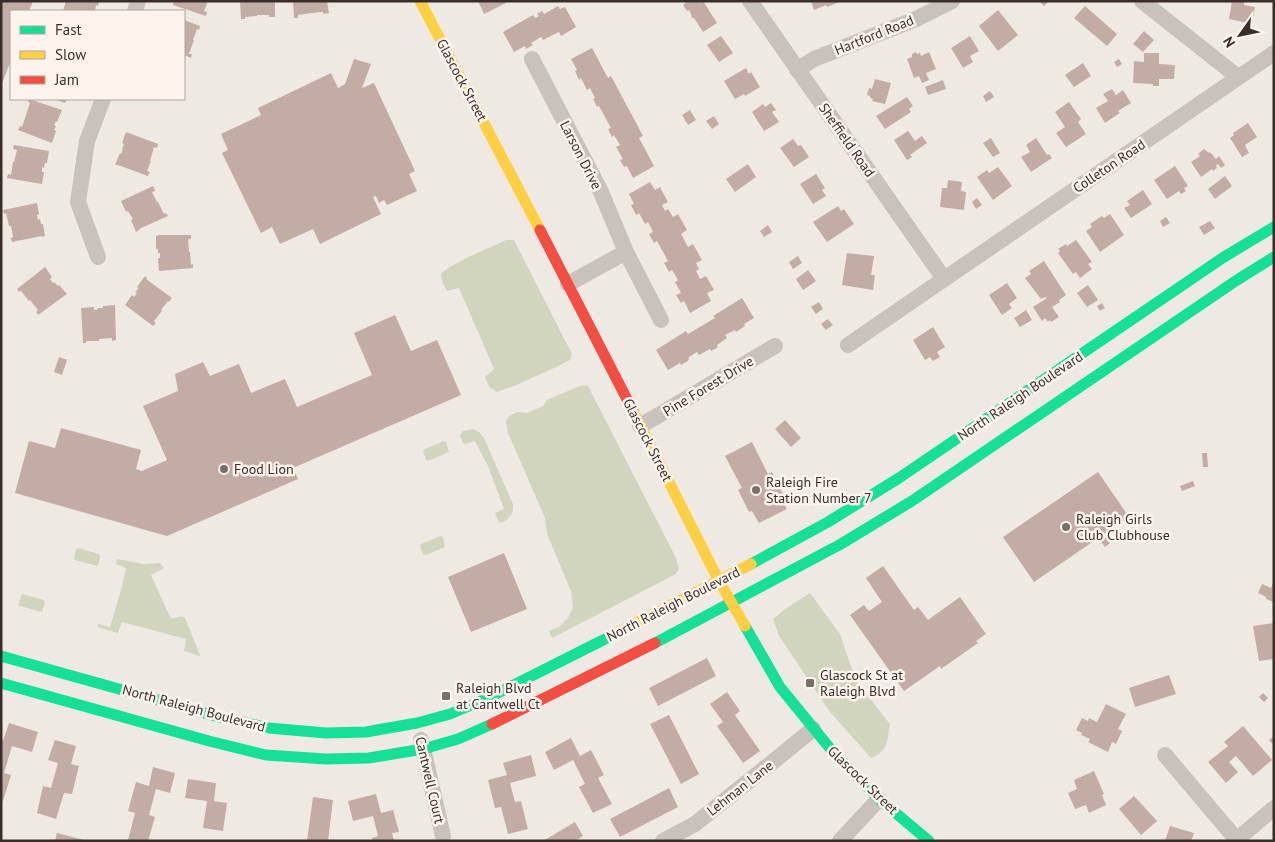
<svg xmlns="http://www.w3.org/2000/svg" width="1275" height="842" viewBox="0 0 1275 842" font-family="'PT Sans',sans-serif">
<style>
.green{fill:#d1d5be}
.building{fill:#c3aca5}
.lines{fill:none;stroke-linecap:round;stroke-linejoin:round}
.street{stroke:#c9c1bc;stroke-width:16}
.fast{stroke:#16e098;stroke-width:11}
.slow{stroke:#ffcf43;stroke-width:11}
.jam{stroke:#f24e42;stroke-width:11}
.poi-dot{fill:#796f6b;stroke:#fbf3ec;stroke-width:2}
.labels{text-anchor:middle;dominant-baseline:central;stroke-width:5;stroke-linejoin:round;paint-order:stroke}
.street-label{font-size:14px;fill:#3a2e2a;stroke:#fbf3ec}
.poi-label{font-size:14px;fill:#3a2e2a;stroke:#fbf3ec;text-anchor:start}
</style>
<rect width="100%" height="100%" fill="#efe9e4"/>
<path class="green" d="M506 240H514L572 354 570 360 554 368 514 386 497 392 489 387 485 377 494 369 459 288 447 291 443 284 441 274C449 264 492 247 506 240Z
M582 385 588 386 675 556 679 569 676 574 552 638 549 631 559 627 568 618 573 607 571 591 547 534 545 518 508 433 506 421 509 416 517 412 527 413 543 406 547 400Z
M473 429 479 432 484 438 513 504C514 515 509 520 499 523L495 513 504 509 488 466 475 441 466 444 463 443 460 435 463 431Z
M444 441 446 442 449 452 428 461 426 460 423 451 425 449Z
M441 536 443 537 445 547 426 555 423 554 420 546 421 544Z
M78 548 99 554 100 557 98 565 97 566 75 560 74 558 76 549Z
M117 559 144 564 160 563 164 568 151 575 171 619 182 616 185 618 200 655 199 656 184 651 186 639 122 622 118 633 100 628 97 626 99 624 110 627 122 587 126 568 116 564Z
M810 593 840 634 856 681 890 724C887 740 889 751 871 758L830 712 779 636 773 619 785 609Z
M22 594 44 600 45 602 42 612 20 606 18 605Z"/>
<path class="building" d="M1 1H33L29 11H11V60L1 86Z
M66 1H99L98 6 96 5 95 11H63Z
M174 1H208L204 11 207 12 206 16 173 5Z
M240 1H275V17H269V15H257V16L245 17V19H241Z
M293 1H327L329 13 323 14V12L311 13 298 15V18H294Z
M478 1H505L506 3 484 14Z
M688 1H698L699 3 703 1 717 23 703 32 694 18H693L691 17 692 16 689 10 687 11 683 5Z
M811 1H842L827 7 826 5 814 10Z
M1039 1H1049L1044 6Z
M1232 1H1244V5L1255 7 1252 24 1229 19Z
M558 6 560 9 565 7 576 27 561 36 559 32 543 40 541 37 531 43 533 45 526 49 525 46 514 52 503 32 533 15 535 18 539 16 537 14 542 11 544 14Z
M1085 6 1117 34 1107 46 1074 18Z
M998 10 1018 35 998 51 979 26Z
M184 20 200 26 199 30 197 29 193 40H194L189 54H192L191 58 184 55Z
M1144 31 1154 40 1143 52 1133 44Z
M721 36 733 53 719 62 707 45Z
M970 36 979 51 970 56 973 62 963 68 951 48Z
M592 48 608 78 611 76 643 136 639 138 654 166 633 178 627 166 624 167 620 160 623 159 616 147 620 145 614 135 612 137 608 129 611 128 599 106 597 107 593 99 595 98 590 88 587 90 581 78 579 80 575 71 577 70 571 59Z
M916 52 917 54 920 53 921 56 929 52 936 69 926 73 929 80 922 83 919 76 914 78 907 59 912 57V54Z
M1144 53H1159V64L1175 65 1174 79H1159V86H1153V84L1133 83 1134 61 1144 62Z
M354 59 371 64 362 88 374 83 415 171 409 174 417 191 387 205 384 200 379 203 376 196 373 197 381 214 320 244 313 229 280 244 272 227 261 233 222 153 228 150 221 134 261 115 258 108 331 73 338 88 345 84Z
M1119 59 1122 64 1117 67 1114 62Z
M1083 63 1091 76 1074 87 1065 75Z
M746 68 749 74 751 72 760 87 745 96 744 94 735 99 724 81Z
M875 79 891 83 885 104 872 101 873 99 870 98V96L867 95 869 88 872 89Z
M943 80 946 89 928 95 925 87Z
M1112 89 1116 95 1123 90 1131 103 1118 111 1120 113 1105 123 1096 108 1108 101 1103 94Z
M990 91 994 97 986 102 983 96Z
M907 97 913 106 909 109 911 112 885 129 876 116Z
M29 99 62 110 57 122 56 121 54 125 56 126 54 130 56 131 52 143 18 130 20 126 22 127 30 103 28 102Z
M54 99H67L65 103Z
M1069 102 1081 119 1078 122 1086 134 1066 147 1056 133 1065 127 1055 112Z
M771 103 776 110 772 112 779 122 764 131 752 112 763 104 765 107Z
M690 110 696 120 688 125 682 115Z
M714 116 719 124 712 129 706 121Z
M1248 123 1257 137 1245 145 1249 153 1242 157 1230 138 1234 135 1233 133Z
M908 131 915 141 922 136 927 143 910 155 912 157 907 160 894 140Z
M126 132 158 144 157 148 154 147 150 161H151L147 171 150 172 148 176 118 165H115L120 153 121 154 123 149H122L124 144 122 143Z
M991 138 1000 153 993 157 983 143Z
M1036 138 1047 155 1049 154 1052 158 1031 172 1021 157 1030 152 1026 145Z
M793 139 798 146 801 145 809 157 794 167 780 148Z
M14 145 49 151 47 163H45L44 168 42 167V172H44L42 184 7 178 8 174 11 175 13 162H14L17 150 13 149Z
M1204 149 1209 153 1210 152 1216 159 1219 156 1225 165 1221 168 1218 164 1216 166 1217 168 1213 171 1212 169 1201 177 1191 162 1200 156 1198 154Z
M748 164 756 177 735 192 726 179Z
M1175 166 1188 186 1184 188 1186 191 1181 194 1179 191 1167 199 1154 180Z
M998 167 1012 186 993 200 977 177 987 170 989 173Z
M816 174 825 188 822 190 826 196 813 204 800 184Z
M1225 176 1232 186 1215 199 1208 189Z
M948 180 962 182 961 191 966 192 964 210 940 207 942 188H947Z
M650 182 655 190 660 187 668 202 662 205 665 211 668 209 673 217 678 214 687 230 681 234 688 247 693 244 702 260 696 263 699 269 696 271 700 279 706 276 714 290 707 293 711 301 690 313 684 301 681 303 676 295 681 293 675 282 678 280 672 270 669 272 664 263 668 261 657 241 654 243 649 234 653 232 648 222 645 224 639 213 636 215 631 205 634 204 629 194Z
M153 186 155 191 152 192 157 202H158L164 214 166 213 168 216 139 229V230L136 232 131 220 133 219 128 211 126 212 121 201Z
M1143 190 1152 204 1131 218 1124 208 1130 205 1127 201Z
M977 198 982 205 976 209 972 202Z
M37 203 39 214 37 215 38 220 40 219 41 224H43L45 236 42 237V236L12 242 11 238 13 237 11 226H9L6 213 4 214 3 210Z
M838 206 841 211 844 209 854 224 827 242 813 222Z
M1110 214 1124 235 1100 252 1086 231 1092 227 1090 224 1102 216 1104 218Z
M1166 217 1170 223 1163 227 1160 221Z
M1210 221 1215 228 1204 235 1199 227Z
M768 225 772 232 764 237 760 231Z
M159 235H191V239H188L189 252H190L191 265 193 264V268L159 271 158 258H160V253H158V249H156V236Z
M1076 240 1092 262 1088 264 1092 269 1080 278 1076 272 1073 274 1058 253 1060 251 1058 249 1066 244 1067 246Z
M847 253 874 256 871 275H875L873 290 842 285Z
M798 256 802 263 793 269 789 262Z
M1044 261 1066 295 1059 300 1060 302 1052 307 1059 317 1051 322 1050 320 1048 322 1045 318 1042 321 1033 307 1047 298 1045 297 1041 299 1025 278 1031 274 1029 271Z
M45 267 52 277 50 279 53 283 54 282 58 286 59 285 67 294 38 315 36 312 38 310 30 300 29 301 21 291 19 292 17 289Z
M808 270 816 281 803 290 796 279Z
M145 276 147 278 146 279 172 298 169 302 168 301 161 310 162 311 154 321 156 323 153 326 125 305 132 295 134 297 137 293 135 292 139 288 137 287Z
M1007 283 1017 298 1009 304 1012 308 1002 315 989 295Z
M1088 285 1098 300 1087 307 1077 293Z
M742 298 754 318 744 324 745 326 736 332 735 330 725 335 727 338 717 345 718 347 711 351 710 349 699 355 697 352 689 357 688 361 681 365 680 363 668 370 656 350 686 331 688 334 715 318 713 316Z
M819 302 823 309 816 314 811 307Z
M1102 303 1105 308 1100 311 1097 306Z
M115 305 116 340 112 341V338L99 339V341H86V343H83L81 308 94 307V310L98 309V308H103V306Z
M1026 310 1032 320 1020 327 1014 318Z
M395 315 411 351 437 340 461 395 293 468 298 479 167 536 15 493 29 441 55 448 61 428 141 450 136 469 142 471 167 460 143 406 178 391 175 374 203 362 210 376 239 364 251 393 285 379 297 407 372 375 354 333Z
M828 319 833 325 826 330 821 324Z
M933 327 945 347 937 352 940 357 933 361 930 357 925 360 913 340Z
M59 357 67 360 62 375 54 372Z
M785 420 801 438 791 447 775 429Z
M752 442 768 474 772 472 783 494 780 495 787 509 759 523 752 511 749 512 738 490 742 488 725 456Z
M1202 453H1207L1208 467H1203Z
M1098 472 1129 517 1034 582 1003 537Z
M1193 481 1195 486 1182 491 1180 486Z
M1106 537 1110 543 1105 547 1100 540Z
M504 553 527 609 471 632 448 577Z
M883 566 914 610 918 607 928 620 960 597 986 634 976 641 978 643 941 669 940 666 904 691 850 615 864 605 869 611 882 602 866 578Z
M1274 581V602L1266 599V597L1258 593 1262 584 1271 588Z
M1274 623V659L1259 661 1253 626Z
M707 658 716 676 658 706 649 688Z
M1169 675 1176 694 1135 707 1129 688Z
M727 692 740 711 735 715 760 751 743 763 717 726 723 722 710 704Z
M1263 693 1268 698 1264 702 1259 697Z
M1106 704 1126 714 1118 729 1122 731 1116 744 1112 742 1108 752 1088 742 1090 739 1081 735 1082 733 1076 730 1082 718 1088 721 1089 718 1097 722Z
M669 715 699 774 681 784 650 724Z
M9 723 38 732 32 752 12 746 4 773 11 775 3 801 1 800V740L3 741Z
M1243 726 1272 760 1253 776 1236 756 1229 762 1238 772 1226 783 1208 762 1228 746 1224 742Z
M1274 736V746L1269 740Z
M571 738 580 756 591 750 604 775 598 778 612 804 593 813 579 787 585 784 573 760 554 770 545 752Z
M55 740 76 746 71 764 79 766 72 794 64 793 56 819 37 813 43 786 51 788 58 763 48 760Z
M531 755 536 776 510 783 515 802 521 801 528 829 508 834 501 807 495 808 488 780 507 775 503 763Z
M153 767 175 773 170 793 156 789 149 815 155 817 148 841H132L128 840 135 813 128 811 136 782 149 786Z
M1094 771 1104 794 1102 795 1106 805 1089 813 1086 805 1075 809 1068 793 1077 789 1074 780Z
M188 779 216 783 214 801 227 803 223 831 203 828 207 801 185 798Z
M669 788 678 807 620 837 610 819Z
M376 794 381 813 393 810 399 832 392 833 394 841H373L372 838 378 836 373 816 353 821 348 801Z
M1134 796 1157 821 1141 835 1119 809Z
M313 797 333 800 328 841H307Z
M575 822 583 836 575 841H543Z
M1170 826 1194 833 1191 841H1165Z
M57 833 84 840V841H55Z"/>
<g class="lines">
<path class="street" d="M750 1 944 279
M1142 1 1238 77
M135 11 138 1
M532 59 601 192 626 252 568 284
M797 70 814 59 916 19 952 1
M626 252 661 320
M98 257 78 202 87 141 103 99
M848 345 1274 53
M640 426 659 415 775 346
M421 740 443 836
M1165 755 1236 839
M663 841 695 824 785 752 813 729
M840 841 879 799
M1235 841 1274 808"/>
<path class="fast" d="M751 564 828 522 899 478 1224 257 1274 227
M745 626 780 687 833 752 879 799 929 841
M655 643 841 544 912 501 1237 280 1274 257
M1 656 219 717 269 728 326 733 366 732 417 723 450 714 490 697 615 634
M1 683 209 741 266 755 326 759 369 758 423 749 458 739 492 724"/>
<path class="slow" d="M420 1 540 230
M633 411 719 581 745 626
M615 634 751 564"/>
<path class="jam" d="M540 230 633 411
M492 724 655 643"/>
</g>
<g class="poi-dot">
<circle cx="224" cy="469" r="5"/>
<circle cx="756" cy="490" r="5"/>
<circle cx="1066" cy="527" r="5"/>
<rect x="805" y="678" width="10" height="10" rx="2.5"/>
<rect x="441" y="691" width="10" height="10" rx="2.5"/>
</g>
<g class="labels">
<g class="street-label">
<text transform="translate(874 35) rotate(-22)">Hartford Road</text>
<text transform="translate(462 80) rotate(62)">Glascock Street</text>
<text transform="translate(847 140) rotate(55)">Sheffield Road</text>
<text transform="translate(581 155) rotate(63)">Larson Drive</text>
<text transform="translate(1109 166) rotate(-34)">Colleton Road</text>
<text transform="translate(708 386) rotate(-31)">Pine Forest Drive</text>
<text transform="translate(1020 396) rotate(-34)">North Raleigh Boulevard</text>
<text transform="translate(648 440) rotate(63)">Glascock Street</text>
<text transform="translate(673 604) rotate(-27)">North Raleigh Boulevard</text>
<text transform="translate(194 708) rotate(15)">North Raleigh Boulevard</text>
<text transform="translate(430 780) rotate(77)">Cantwell Court</text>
<text transform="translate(863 780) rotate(44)">Glascock Street</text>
<text transform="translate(740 788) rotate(-38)">Lehman Lane</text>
</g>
<g class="poi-label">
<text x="234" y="469">Food Lion</text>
<text x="766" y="482">Raleigh Fire<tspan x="766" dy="16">Station Number 7</tspan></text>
<text x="1076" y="519">Raleigh Girls<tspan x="1076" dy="16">Club Clubhouse</tspan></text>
<text x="820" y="675">Glascock St at<tspan x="820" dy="16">Raleigh Blvd</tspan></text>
<text x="456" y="688">Raleigh Blvd<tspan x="456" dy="16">at Cantwell Ct</tspan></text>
</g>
</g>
<rect width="1275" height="842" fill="none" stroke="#3a2e2a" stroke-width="5"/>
<rect x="10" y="10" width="175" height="90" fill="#fbf3ec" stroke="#aea49e"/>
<rect x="20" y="26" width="25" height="8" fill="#16e098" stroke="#aea49e"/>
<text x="55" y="35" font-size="15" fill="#3a2e2a">Fast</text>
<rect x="20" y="51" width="25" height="8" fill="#ffcf43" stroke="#aea49e"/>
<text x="55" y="60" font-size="15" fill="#3a2e2a">Slow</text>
<rect x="20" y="76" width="25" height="8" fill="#f24e42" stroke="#aea49e"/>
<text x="55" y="85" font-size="15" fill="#3a2e2a">Jam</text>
<g transform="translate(1240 35) rotate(237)" stroke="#fbf3ec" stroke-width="4" paint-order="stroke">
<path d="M0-4L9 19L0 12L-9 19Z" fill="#3a2e2a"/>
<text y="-8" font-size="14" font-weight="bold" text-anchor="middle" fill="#3a2e2a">N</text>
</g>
</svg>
